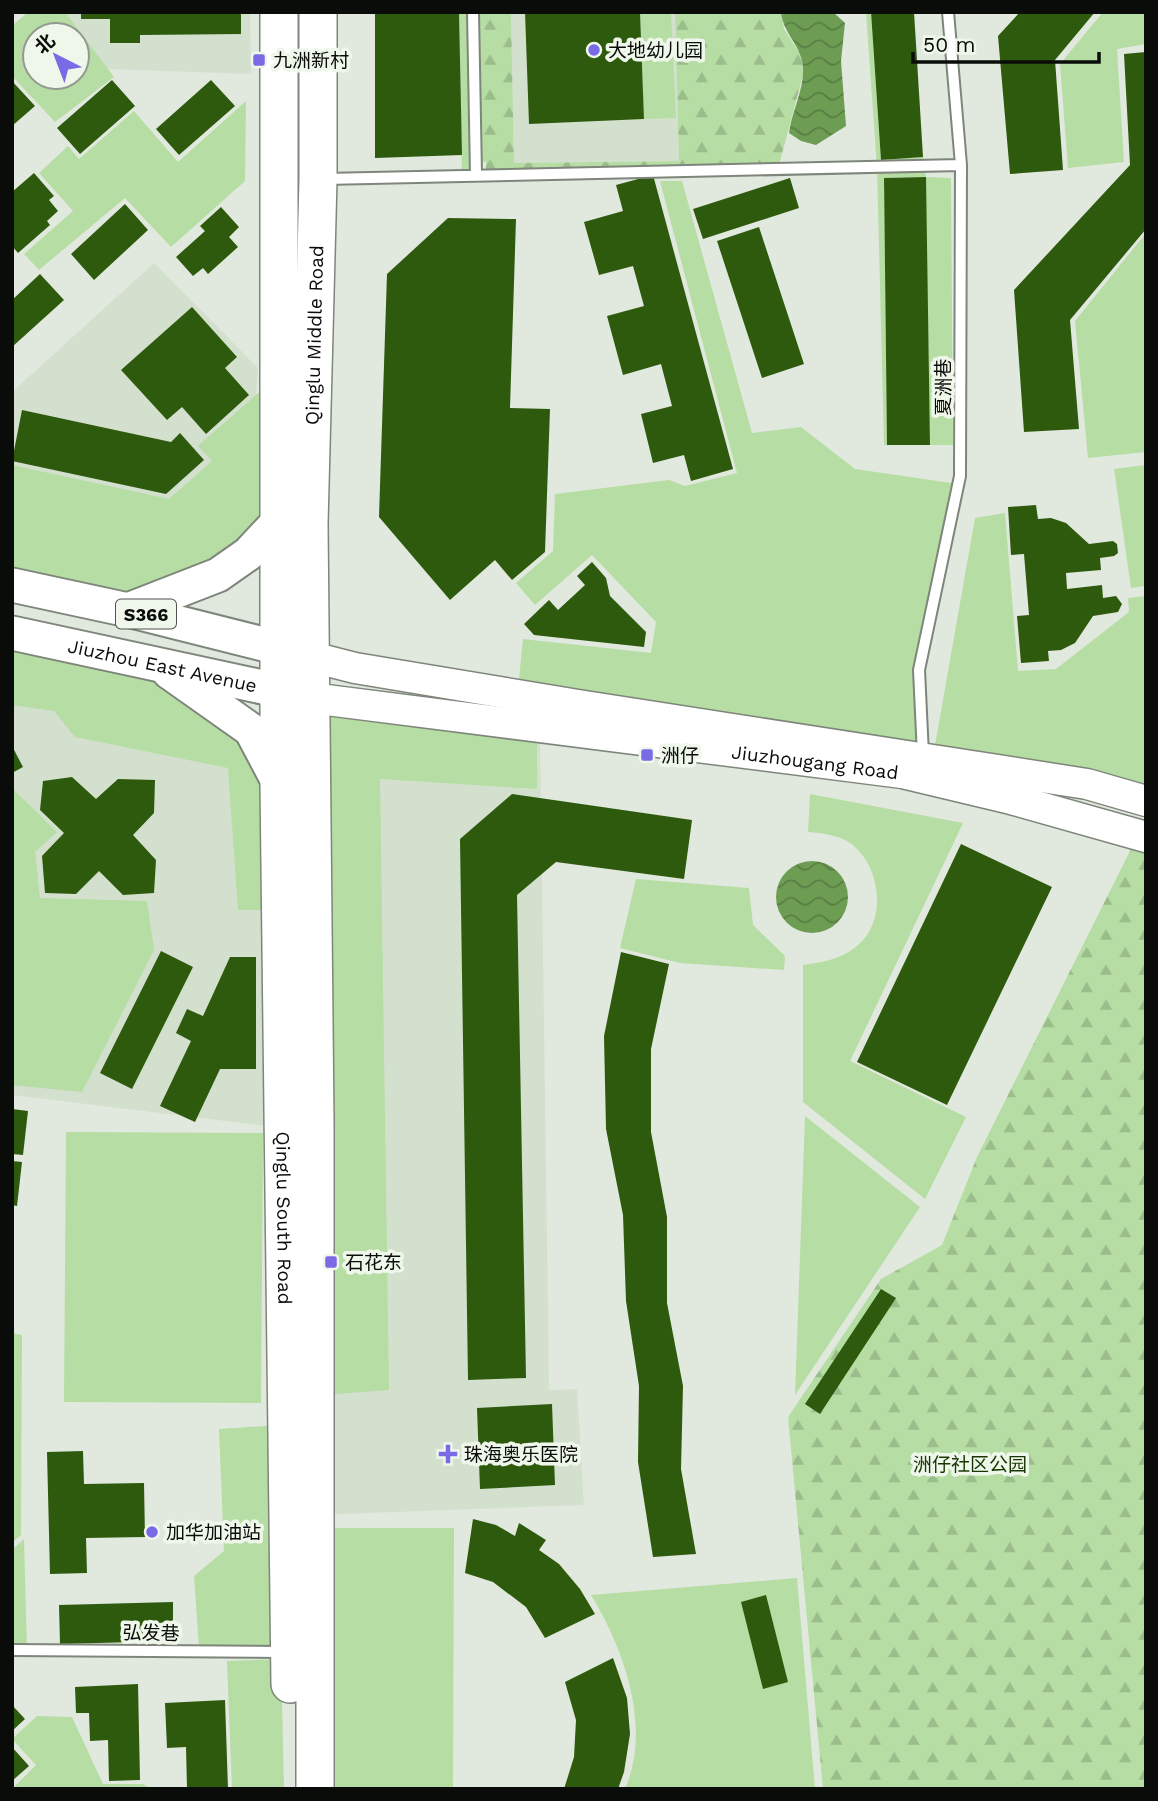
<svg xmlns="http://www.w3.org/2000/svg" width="1158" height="1801" viewBox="0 0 1158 1801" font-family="'Work Sans','Noto Sans SC',sans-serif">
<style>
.built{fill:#d3e0ce}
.green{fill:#b6dda3;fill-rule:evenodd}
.forest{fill:url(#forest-firs)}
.water{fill:url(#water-waves)}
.building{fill:#2e5a0d}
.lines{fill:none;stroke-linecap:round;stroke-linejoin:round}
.lane-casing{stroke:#7e857a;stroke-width:14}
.secondary-casing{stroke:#7e857a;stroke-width:33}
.primary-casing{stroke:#7e857a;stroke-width:37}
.highway-casing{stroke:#7e857a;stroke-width:40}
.lane{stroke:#fff;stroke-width:10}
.secondary{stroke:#fff;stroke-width:30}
.primary{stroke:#fff;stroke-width:33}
.highway{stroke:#fff;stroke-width:37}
.poi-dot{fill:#7a6ae5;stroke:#eff7eb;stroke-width:2.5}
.labels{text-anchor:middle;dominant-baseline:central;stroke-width:7;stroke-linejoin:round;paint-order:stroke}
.shield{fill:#eff7eb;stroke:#4f524d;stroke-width:2}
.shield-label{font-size:18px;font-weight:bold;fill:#0a0c09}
.poi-label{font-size:19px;fill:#0a0c09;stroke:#eff7eb;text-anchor:start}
.street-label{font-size:19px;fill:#0a0c09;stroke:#eff7eb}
.park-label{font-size:19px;fill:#173701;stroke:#eff7eb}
</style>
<defs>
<pattern id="forest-firs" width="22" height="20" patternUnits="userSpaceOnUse" patternTransform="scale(1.75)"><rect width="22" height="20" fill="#b6dda3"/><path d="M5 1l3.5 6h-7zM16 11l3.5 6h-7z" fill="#9bbc8b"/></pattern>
<pattern id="water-waves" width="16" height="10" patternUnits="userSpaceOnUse" patternTransform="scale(1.75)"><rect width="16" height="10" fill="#6d9d53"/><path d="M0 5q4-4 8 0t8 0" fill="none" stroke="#587e43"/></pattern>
</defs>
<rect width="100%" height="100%" fill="#e1e9de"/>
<path class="built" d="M66 12H250L251 74 77 68V35H65Z
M511 12H675L679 161 514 163Z
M154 263 258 368 250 477 223 510 12 527V392Z
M12 633 251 730 283 1128 12 1095Z
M312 699 540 729 549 1390 577 1389 584 1505 315 1515Z"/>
<path class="green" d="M28 12H65L114 77 55 122 12 76V26ZM35 35H77V77H35Z
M459 12H473L476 175 462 176Z
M640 12H671L676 118 644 119Z
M866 12H871L881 160 923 157 926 177 951 178 953 445H930L925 177 884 178 887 445H884L877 167Z
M1103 12H1146V44L1117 49 1124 162 1068 168 1060 64Z
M246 101 245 181 171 247 125 198 39 270 24 254 73 211 39 173 68 146 79 159 134 111 178 162Z
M660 181H682L752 433 801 427 855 469 958 484 914 672 917 751 518 688 523 639 651 653 656 622 592 555 535 605 516 583 553 551 555 494 669 480 685 486 737 473Z
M1146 233V452L1088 458 1075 321Z
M272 381V518L247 545 125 601 12 577V465L169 499 212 461 198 446Z
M1146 465V586L1131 588 1114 469Z
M1005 513 1018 671 1056 669 1129 612 1128 598 1146 596V792L934 751 975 518Z
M12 639 156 669 248 735 273 787 272 910H238L228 768 75 737 54 711 12 705Z
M317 704 537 733V789L380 779 389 1390 323 1395Z
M12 788 57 832 35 852 40 898 147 901 154 950 82 1092 12 1085Z
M810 794 963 823 850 1061 966 1117 925 1199 803 1102V965C824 962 843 959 859 944 888 919 880 864 850 843 838 835 822 833 808 832Z
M636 879 749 888 753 925 785 956 784 970 680 963 620 948Z
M805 1116 920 1207 795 1395Z
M66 1132 263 1133 261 1403 64 1402Z
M12 1333 22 1335 21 1535 12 1543Z
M281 1425 283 1646 199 1648 194 1576 224 1551 219 1429Z
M325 1528H454L453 1789H329Z
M24 1539 27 1653H12V1550Z
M797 1578 815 1789H625C652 1727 624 1649 591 1595Z
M281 1659 284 1789H232L227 1661Z
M37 1716 72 1717 103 1784H143L152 1789H12L36 1765 12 1739Z"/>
<path class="forest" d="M473 12H511L514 163 679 161 675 12H781L784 29 801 55 804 71 778 169 486 175V162L476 161Z
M1138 835 1146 837V1787L823 1789 788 1417 881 1279 942 1245 977 1157Z"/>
<path class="water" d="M781 12H833L845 23 841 61 846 126 816 145 801 141 789 133C792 109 809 81 801 57 796 41 783 31 781 12Z
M776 897a36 36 0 1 1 72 0a36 36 0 1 1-72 0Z"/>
<path class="building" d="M81 12H241V34L140 35V43H110V19H81Z
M375 12H459L462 155 375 158Z
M525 12H640L644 119 529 124Z
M871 12H914L923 157 881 160Z
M1020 12H1095L1055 60 1063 170 1010 174 998 36Z
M1146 52V229L1070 320 1079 429 1024 432 1014 290 1130 165 1124 54Z
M112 80 135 106 80 154 57 128Z
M211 80 235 106 179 155 156 129Z
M12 81 35 106 12 126Z
M34 173 54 196 49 200 58 211 47 221 50 225 18 253 12 246V192Z
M653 175 733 469 691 481 684 455 653 463 641 414 672 406 661 364 623 375 607 316 644 306 633 266 599 275 584 222 623 211 616 185Z
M926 177 930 445H887L884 178Z
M790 178 799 208 703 239 693 209Z
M125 204 148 230 94 280 71 254Z
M221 207 239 227 229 237 238 247 208 274 203 268 193 276 176 257 205 231 200 226Z
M448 218 516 219 510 408 550 409 545 552 512 580 495 560 450 600 379 517 387 274Z
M759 227 804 364 762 378 717 241Z
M40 274 64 300 12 347V300Z
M192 307 237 357 225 368 249 395 206 434 182 407 167 420 121 370Z
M22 410 171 442 180 433 204 460 166 494 12 461Z
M1036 505 1038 519 1051 518 1066 523 1089 544 1113 541 1117 544 1118 553 1114 556 1100 558 1101 570 1066 573 1067 589 1102 585 1103 598 1116 596 1122 604 1118 612 1093 616 1075 643 1061 650 1048 651 1049 661 1021 663 1017 616 1029 615 1024 554 1011 555 1008 507Z
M592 562 606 578 610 596 646 632 644 647 534 635 524 624 549 600 558 610 585 585 577 576Z
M12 746 23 767 12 773Z
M72 777 96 799 118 779 155 780 154 813 133 835 156 860 154 893 123 895 99 871 76 894 45 893 42 856 64 833 40 810 43 781Z
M512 794 692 820 684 879 556 862 517 895 526 1378 468 1380 460 839Z
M961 844 1052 887 947 1105 857 1062Z
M161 951 193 967 132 1089 100 1073Z
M621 952 669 964 651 1049V1132L667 1217V1303L683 1386 681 1469 696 1554 653 1557 638 1462 639 1386 626 1301 623 1215 606 1129 604 1036Z
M230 957H256V1069H220L195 1122 160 1106 191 1041 176 1033 187 1009 203 1016Z
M12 1109 28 1111 23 1155 12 1154Z
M12 1161 22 1162 17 1206 12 1205Z
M881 1289 896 1298 820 1414 805 1404Z
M552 1404 555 1485 480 1489 477 1408Z
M83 1451 84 1484 144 1483 145 1537 86 1538 87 1573 50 1574 47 1452Z
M473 1519 496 1525 515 1536 519 1523 546 1540 539 1550 559 1564 580 1589 595 1614 545 1638 526 1607 493 1582 465 1573Z
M766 1595 788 1682 763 1689 741 1602Z
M173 1602V1641L60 1644 59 1605Z
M613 1658 627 1698 630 1734 624 1772 618 1789H564L574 1757 576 1720 565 1682Z
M138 1684 140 1780 109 1781 108 1740 90 1741 89 1713H76L75 1687Z
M225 1700 228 1789H187L186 1747 167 1748 165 1703Z
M12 1705 25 1719 12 1731Z
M12 1747 29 1766 12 1781Z"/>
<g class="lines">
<g class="lane-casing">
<path id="lane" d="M473 12 476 175
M324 179 961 165
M923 755 919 670 960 476 961 165 948 12
M12 1650 283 1652"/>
</g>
<g class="secondary-casing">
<g id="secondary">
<path d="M312 657 355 668 578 705 1087 784 1146 801"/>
<path id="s1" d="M311 698 902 773 1011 799 1146 837"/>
</g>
</g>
<g class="primary-casing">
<g id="primary">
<path d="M12 585 128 610 303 654"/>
<path d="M128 610 218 575 248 554 278 522"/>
<path id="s2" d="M12 633 304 696"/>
<path d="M169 672 251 730 279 783"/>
</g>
</g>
<g class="highway-casing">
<g id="highway">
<path id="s3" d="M279 12V783L290 1684"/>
<path id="s4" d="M315 1789V1122L309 524 318 179V12"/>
</g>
</g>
<use href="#lane" class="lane"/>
<use href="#secondary" class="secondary"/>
<use href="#primary" class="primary"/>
<use href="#highway" class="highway"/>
</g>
<g class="poi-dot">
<circle cx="594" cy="50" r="7"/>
<rect x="252" y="53" width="14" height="14" rx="3.5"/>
<rect x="640" y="748" width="14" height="14" rx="3.5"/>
<rect x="324" y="1255" width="14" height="14" rx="3.5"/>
<path d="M444.5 1443.5h7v7h7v7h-7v7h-7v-7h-7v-7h7z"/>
<circle cx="152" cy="1532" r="7"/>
</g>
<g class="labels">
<rect class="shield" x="116" y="599.5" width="60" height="29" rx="5"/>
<g class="shield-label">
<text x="146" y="614">S366</text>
</g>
<g class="poi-label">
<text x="608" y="50">大地幼儿园</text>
<text x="273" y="60">九洲新村</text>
<text x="661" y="755">洲仔</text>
<text x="345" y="1262">石花东</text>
<text x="464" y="1454">珠海奥乐医院</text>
<text x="166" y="1532">加华加油站</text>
</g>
<g class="street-label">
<text stroke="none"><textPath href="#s4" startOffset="1454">Qinglu Middle Road</textPath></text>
<text transform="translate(943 387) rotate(-90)">夏洲巷</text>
<text stroke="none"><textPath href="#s2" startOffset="154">Jiuzhou East Avenue</textPath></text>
<text stroke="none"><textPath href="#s1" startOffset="508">Jiuzhougang Road</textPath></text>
<text stroke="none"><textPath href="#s3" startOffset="1206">Qinglu South Road</textPath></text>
<text transform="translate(151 1633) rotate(1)">弘发巷</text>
</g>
<g class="park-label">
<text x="970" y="1464">洲仔社区公园</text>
</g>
</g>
<rect width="1158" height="1801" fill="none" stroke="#0a0c09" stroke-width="28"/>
<g transform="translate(56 56) rotate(318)"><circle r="33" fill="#eff7eb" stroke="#939991" stroke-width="2"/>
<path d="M0-5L12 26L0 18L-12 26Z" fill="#7a6ae5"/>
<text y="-10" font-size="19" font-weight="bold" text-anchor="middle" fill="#0a0c09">北</text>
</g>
<path d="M913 52v10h186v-10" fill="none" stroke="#0a0c09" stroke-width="3.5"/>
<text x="923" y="52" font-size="21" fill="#0a0c09" stroke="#eff7eb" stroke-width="5" paint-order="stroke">50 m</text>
</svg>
